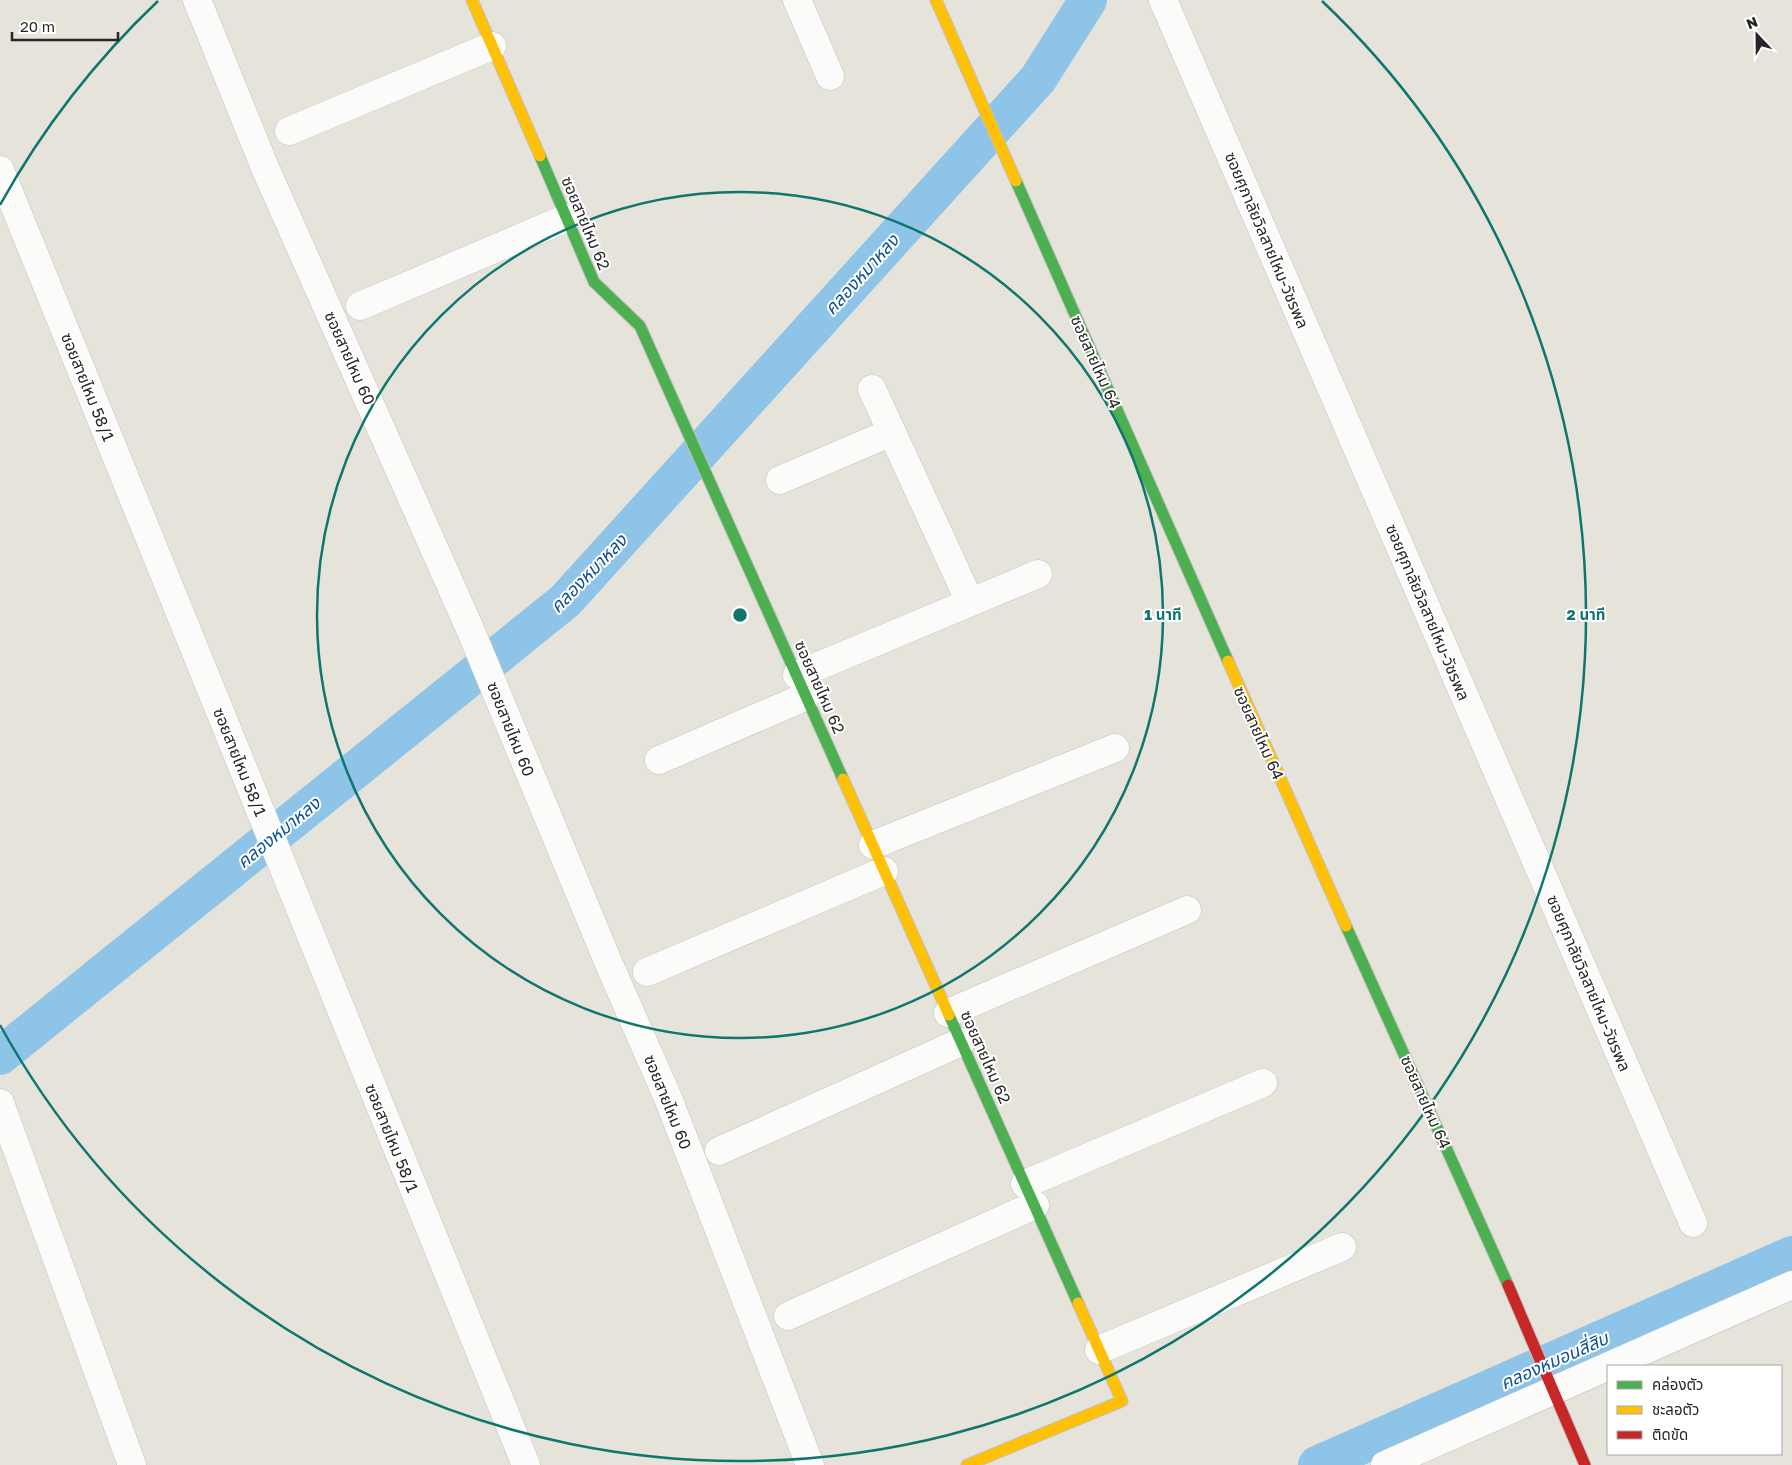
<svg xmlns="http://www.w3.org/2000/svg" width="1792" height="1465" viewBox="0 0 1792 1465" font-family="'Golos Text','Noto Sans Thai',sans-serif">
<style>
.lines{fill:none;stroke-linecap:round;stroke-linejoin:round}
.canal{stroke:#8ec4e8;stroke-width:38}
.street-casing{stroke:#c3c1c1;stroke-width:29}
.fast-casing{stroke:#c3c1c1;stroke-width:13}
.slow-casing{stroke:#c3c1c1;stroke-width:13}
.jam-casing{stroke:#c3c1c1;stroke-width:13}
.street{stroke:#fbfbfa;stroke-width:28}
.fast{stroke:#4caf50;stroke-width:11}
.slow{stroke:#ffc107;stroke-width:11}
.jam{stroke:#c62828;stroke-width:11}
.ring{fill:none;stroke:#0f766e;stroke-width:2.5}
.labels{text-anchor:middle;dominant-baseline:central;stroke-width:4;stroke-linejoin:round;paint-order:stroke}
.street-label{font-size:16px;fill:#262626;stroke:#fff}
.water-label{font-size:18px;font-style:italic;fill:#0c5195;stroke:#fff}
.centre{fill:#0f766e;stroke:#fff;stroke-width:2.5}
.ring-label{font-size:15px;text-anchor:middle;font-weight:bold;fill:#0f766e;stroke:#fff;stroke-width:4;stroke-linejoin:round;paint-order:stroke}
</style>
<rect width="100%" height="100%" fill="#e6e3db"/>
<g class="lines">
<path class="canal" d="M0 1056 565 601 1038 79 1088 0
M1317 1465 1792 1255"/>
<g class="street-casing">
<path id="street" d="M197 0 266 170 470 629 609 964 668 1098 810 1465
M797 0 830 76
M1163 0 1693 1223
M289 131 492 46
M0 170 526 1465
M360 306 567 218
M872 389 970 602
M780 480 892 432
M797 675 1038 574
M659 760 807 696
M873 845 1115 748
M647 972 884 871
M948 1013 1187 910
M0 1103 132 1465
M719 1151 961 1042
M1025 1184 1263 1083
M788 1316 1035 1205
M1099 1350 1342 1247
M1385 1465 1792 1285"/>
</g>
<g class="fast-casing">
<path id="fast" d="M540 156 594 282 640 326 843 779
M1016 181 1228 661
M1346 926 1508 1285
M949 1015 1078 1303"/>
</g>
<g class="slow-casing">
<path id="slow" d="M472 0 540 156
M936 0 1016 181
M1228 661 1346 926
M843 779 949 1015
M967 1465 1122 1401 1078 1303"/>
</g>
<g class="jam-casing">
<path id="jam" d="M1508 1285 1585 1465"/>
</g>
<use href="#street" class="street"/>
<use href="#fast" class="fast"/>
<use href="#slow" class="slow"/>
<use href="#jam" class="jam"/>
</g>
<g class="ring">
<circle cx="740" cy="615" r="423"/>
<path d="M0 205A846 846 0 0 1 158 1M1322 1A846 846 0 1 1 0 1025"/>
</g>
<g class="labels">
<g class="street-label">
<text transform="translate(586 223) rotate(67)">ซอยสายไหม 62</text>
<text transform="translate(1267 240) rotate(67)">ซอยศุภาลัยวิลสายไหม-วัชรพล</text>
<text transform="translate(350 358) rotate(66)">ซอยสายไหม 60</text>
<text transform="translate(1096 362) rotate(66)">ซอยสายไหม 64</text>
<text transform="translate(88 387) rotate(68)">ซอยสายไหม 58/1</text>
<text transform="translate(1428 612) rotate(67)">ซอยศุภาลัยวิลสายไหม-วัชรพล</text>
<text transform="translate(820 687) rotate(66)">ซอยสายไหม 62</text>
<text transform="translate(511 729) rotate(68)">ซอยสายไหม 60</text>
<text transform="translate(1259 733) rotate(66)">ซอยสายไหม 64</text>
<text transform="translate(240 762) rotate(68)">ซอยสายไหม 58/1</text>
<text transform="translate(1589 983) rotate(67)">ซอยศุภาลัยวิลสายไหม-วัชรพล</text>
<text transform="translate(986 1057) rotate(66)">ซอยสายไหม 62</text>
<text transform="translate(668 1102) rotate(68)">ซอยสายไหม 60</text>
<text transform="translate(1426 1102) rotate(66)">ซอยสายไหม 64</text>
<text transform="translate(392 1138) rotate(68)">ซอยสายไหม 58/1</text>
</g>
<g class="water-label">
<text transform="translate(861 274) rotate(-48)">คลองหมาหลง</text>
<text transform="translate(588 573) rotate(-46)">คลองหมาหลง</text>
<text transform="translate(278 832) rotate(-39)">คลองหมาหลง</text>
<text transform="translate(1554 1360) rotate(-24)">คลองหมอนสี่สิบ</text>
</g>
</g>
<circle cx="740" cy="615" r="8" class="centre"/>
<g class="ring-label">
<text x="1163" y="620">1 นาที</text>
<text x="1586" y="620">2 นาที</text>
</g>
<rect x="1607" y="1365" width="175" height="90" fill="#ffffff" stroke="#a8a8a8"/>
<rect x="1617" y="1381" width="25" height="8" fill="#4caf50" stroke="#a8a8a8"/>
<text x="1652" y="1390" font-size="15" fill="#262626">คล่องตัว</text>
<rect x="1617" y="1406" width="25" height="8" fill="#ffc107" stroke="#a8a8a8"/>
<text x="1652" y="1415" font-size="15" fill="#262626">ชะลอตัว</text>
<rect x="1617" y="1431" width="25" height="8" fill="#c62828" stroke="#a8a8a8"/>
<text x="1652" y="1440" font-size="15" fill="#262626">ติดขัด</text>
<g transform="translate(1757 35) rotate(338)" stroke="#ffffff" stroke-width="4" paint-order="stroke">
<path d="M0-4L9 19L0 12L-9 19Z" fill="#262626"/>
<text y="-8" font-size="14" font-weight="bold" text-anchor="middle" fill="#262626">N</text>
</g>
<path d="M12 32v8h106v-8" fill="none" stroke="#262626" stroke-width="2.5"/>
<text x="20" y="32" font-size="15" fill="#262626" stroke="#ffffff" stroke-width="4" paint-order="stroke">20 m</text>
</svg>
